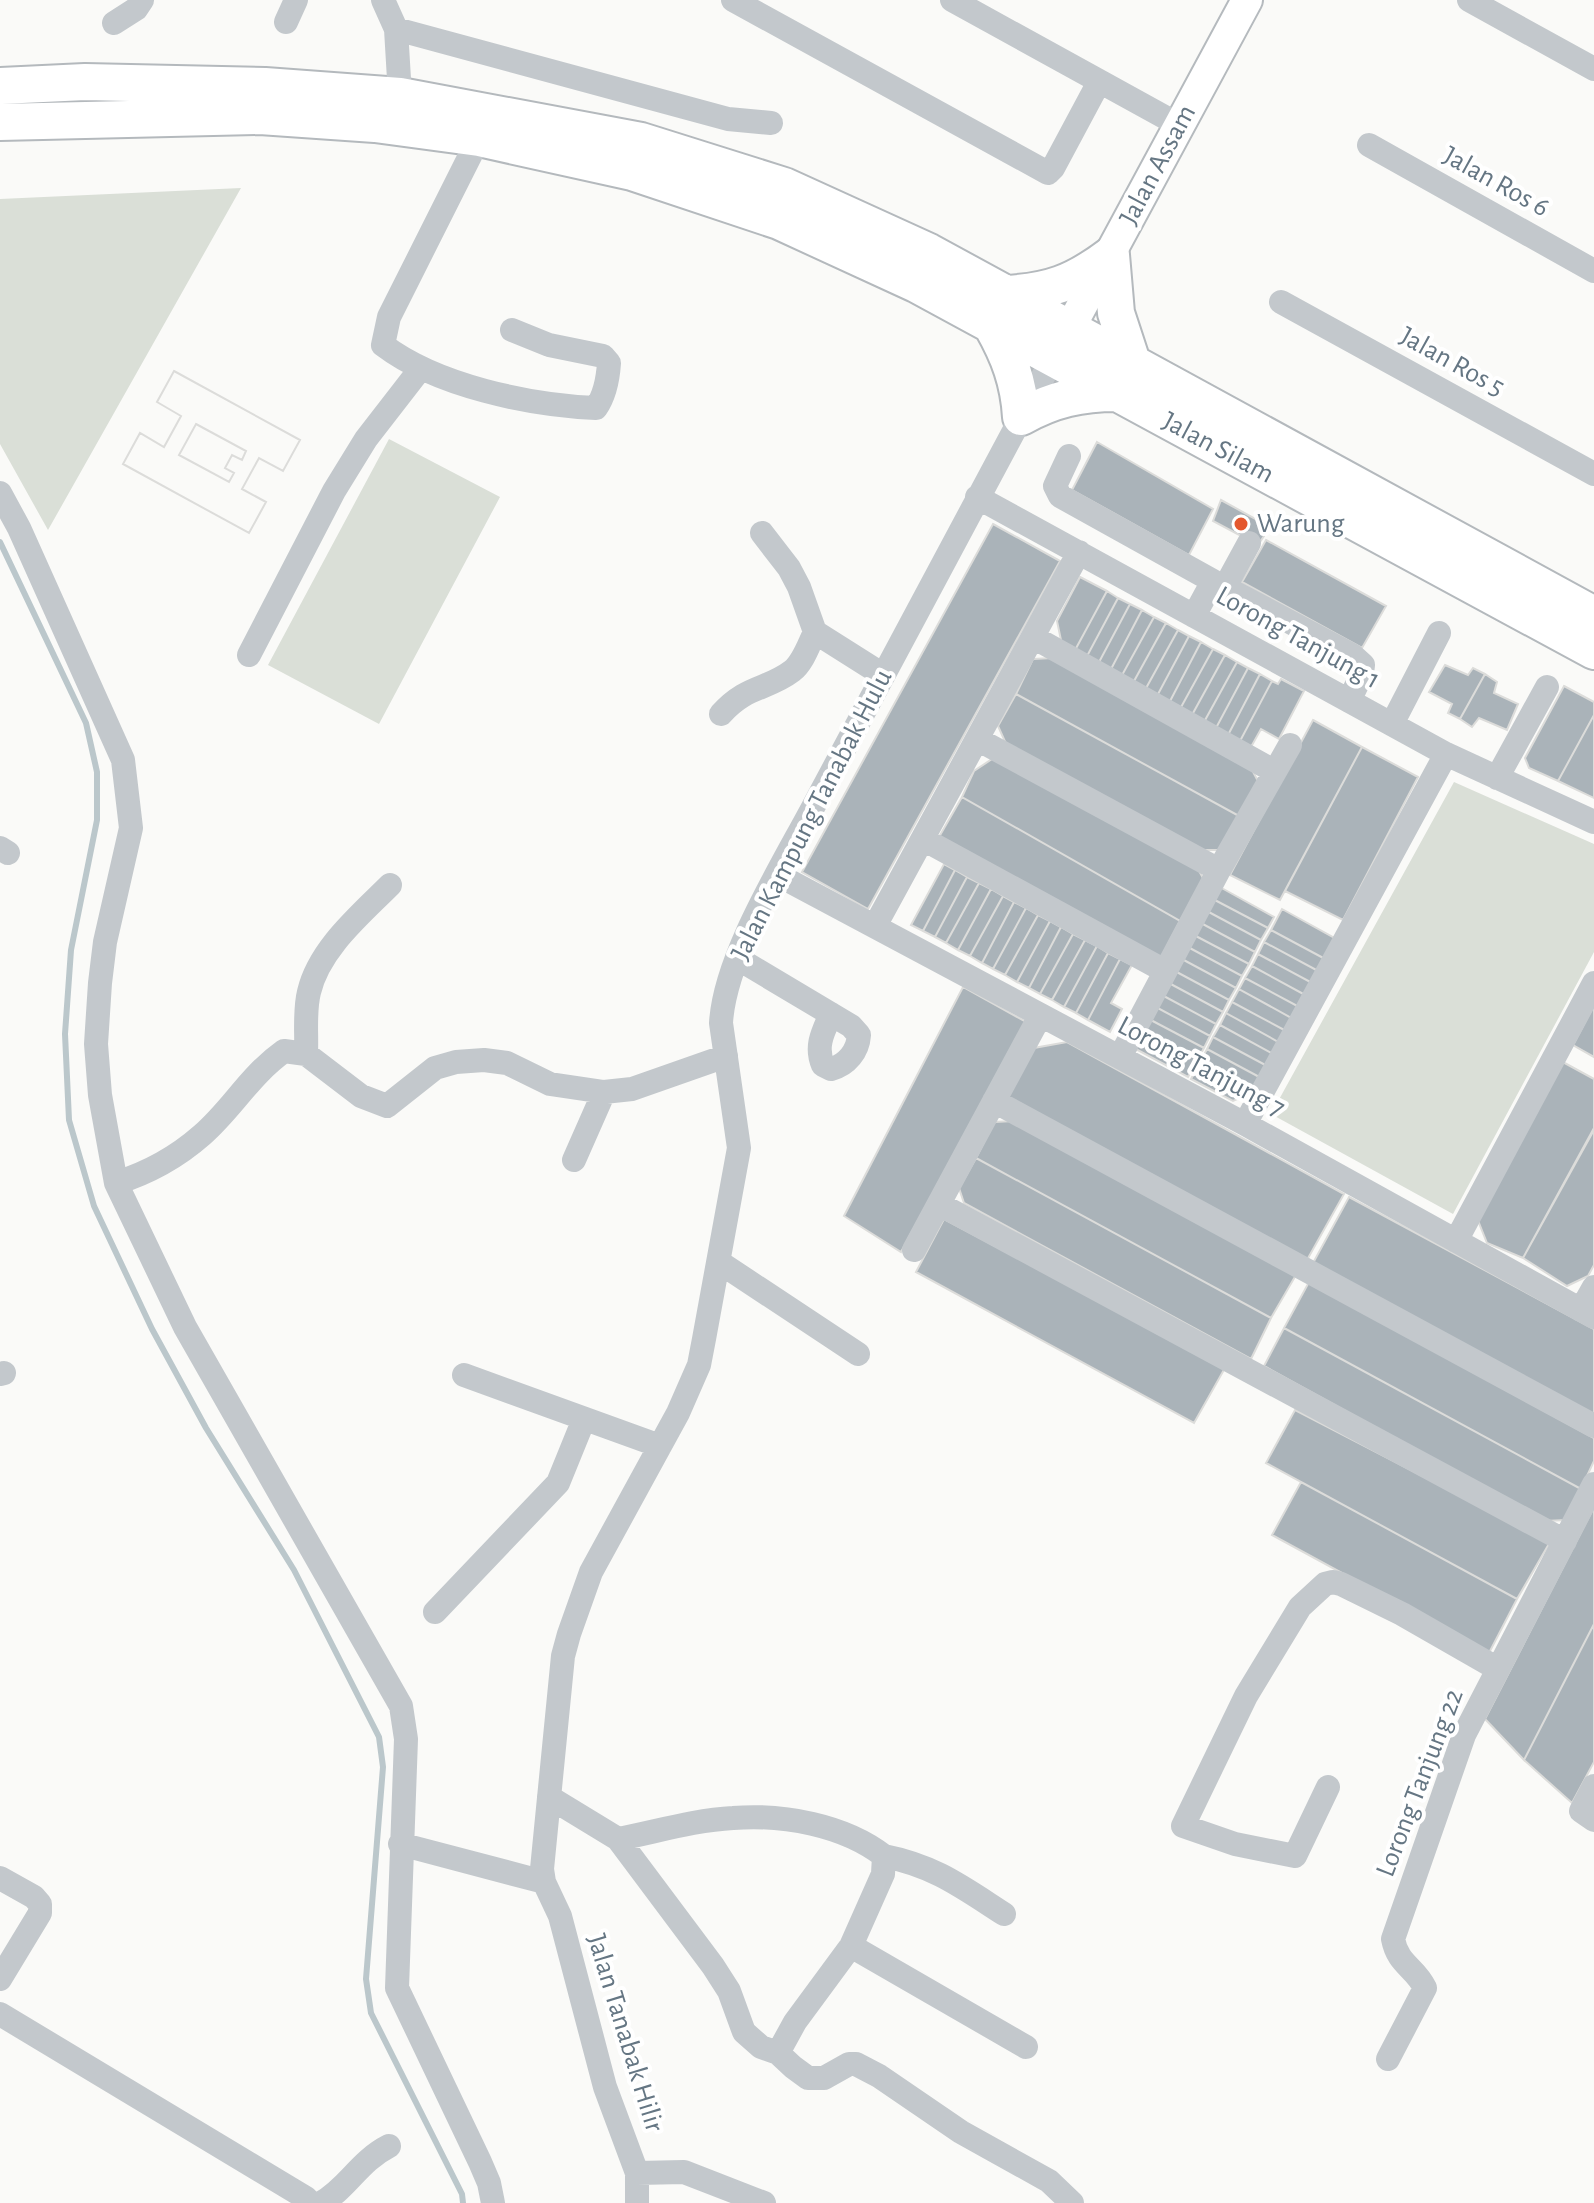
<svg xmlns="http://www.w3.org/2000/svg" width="1594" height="2203" viewBox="0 0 1594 2203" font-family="'Alegreya Sans',sans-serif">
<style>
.green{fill:#dadfd7}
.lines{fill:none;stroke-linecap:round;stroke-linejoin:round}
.stream{stroke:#bbc7cb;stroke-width:6}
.building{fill:#aab3b9;stroke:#dcdcda;stroke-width:2;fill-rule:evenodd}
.major-casing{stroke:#b5babe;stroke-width:34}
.highway-casing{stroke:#b4b9bd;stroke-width:40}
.minor{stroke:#c3c8cc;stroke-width:24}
.major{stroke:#fff;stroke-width:30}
.highway{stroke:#fff;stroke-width:36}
.poi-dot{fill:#e4572e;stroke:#fff;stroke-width:3}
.labels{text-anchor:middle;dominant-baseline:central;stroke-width:8;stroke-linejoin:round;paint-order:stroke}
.street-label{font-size:28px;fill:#657683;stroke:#fff}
.poi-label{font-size:28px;fill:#657683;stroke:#fff;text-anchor:start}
</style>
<rect width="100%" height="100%" fill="#fafaf8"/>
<path class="green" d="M241 188 48 530 0 444V199Z
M389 439 500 497 379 724 268 665Z
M1454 782 1594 844V952L1453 1214 1271 1114Z"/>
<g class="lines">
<path class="stream" d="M0 542 86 723 97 772V820L71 950 65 1034 69 1120 94 1206 152 1329 206 1428 294 1570 379 1737 383 1767 366 1979 371 2013 462 2194 463 2203"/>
</g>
<path class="building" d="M174 371 300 440 283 471 259 458 242 489 266 502 249 533 123 464 140 433 164 447 181 416 157 402ZM196 424 246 451 242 460 232 455 225 468 234 473 229 482 179 455Z
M174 371 300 440 283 471 259 458 242 489 266 502 249 533 123 464 140 433 164 447 181 416 157 402Z
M196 424 246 451 242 460 232 455 225 468 234 473 229 482 179 455Z
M1097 442 1213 509 1189 555 1072 490Z
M1221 500 1270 527 1258 545 1213 521Z
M993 524 1060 561 868 909 802 872Z
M1266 540 1386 606 1362 648 1242 582Z
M1080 577 1107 591 1074 652 1062 645 1057 621Z
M1107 591 1118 598 1086 658 1074 652Z
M1118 598 1130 604 1098 664 1086 658Z
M1130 604 1142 610 1110 671 1098 664Z
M1142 610 1154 617 1121 677 1110 671Z
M1154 617 1166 623 1133 683 1121 677Z
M1166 623 1178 630 1145 690 1133 683Z
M1178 630 1189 636 1157 696 1145 690Z
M1189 636 1201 642 1169 703 1157 696Z
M1201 642 1213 649 1180 709 1169 703Z
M1213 649 1225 655 1192 715 1180 709Z
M1225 655 1237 662 1204 722 1192 715Z
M1053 658 1251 768 1259 783 1239 816 1016 694 1033 659Z
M1237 662 1248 668 1216 728 1204 722Z
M1445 665 1468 675 1473 668 1485 674 1460 719 1448 713 1452 704 1429 692Z
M1248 668 1260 674 1228 735 1216 728Z
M1260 674 1272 681 1240 741 1228 735Z
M1485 674 1497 682 1494 693 1518 704 1507 730 1479 718 1472 727 1460 719Z
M1281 679 1304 691 1279 739 1261 729 1251 747 1240 741 1272 681 1278 684Z
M1564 686 1594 702V715L1558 781 1529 768 1525 758Z
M1016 694 1239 816 1220 850H1200L1007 746 998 726Z
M1594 715V798L1558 781Z
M1313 720 1362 747 1280 900 1230 875Z
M1362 747 1418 777 1343 920 1285 891Z
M995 757 1197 867 1204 880 1180 921 962 797 974 771Z
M962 797 1180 921 1161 958 939 837Z
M944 864 955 870 923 931 911 925Z
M955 870 967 877 935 937 923 931Z
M967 877 979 883 946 943 935 937Z
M979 883 991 889 958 950 946 943Z
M1218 886 1274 917 1268 928 1211 898Z
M991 889 1003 896 970 956 958 950Z
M1003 896 1014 902 982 963 970 956Z
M1211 898 1268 928 1261 940 1205 910Z
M1014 902 1026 908 993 969 982 963Z
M1026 908 1038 915 1005 975 993 969Z
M1282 909 1338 940 1327 960 1271 930Z
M1205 910 1261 940 1255 952 1199 922Z
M1038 915 1050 921 1017 982 1005 975Z
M1050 921 1061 927 1029 988 1017 982Z
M1199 922 1255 952 1249 964 1192 934Z
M1061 927 1073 934 1040 994 1029 988Z
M1271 930 1327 960 1320 972 1264 942Z
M1073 934 1085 940 1052 1000 1040 994Z
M1192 934 1249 964 1242 976 1186 946Z
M1085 940 1097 946 1064 1007 1052 1000Z
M1264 942 1320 972 1314 984 1258 954Z
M1097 946 1108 953 1076 1013 1064 1007Z
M1186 946 1242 976 1236 988 1180 958Z
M1108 953 1120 959 1088 1020 1076 1013Z
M1258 954 1314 984 1307 996 1252 966Z
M1180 958 1236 988 1229 1000 1173 970Z
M1120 959 1132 965 1111 1003 1122 1009 1110 1032 1088 1020Z
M1252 966 1307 996 1301 1008 1245 978Z
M1173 970 1229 1000 1223 1012 1167 982Z
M1245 978 1301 1008 1295 1020 1239 989Z
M1167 982 1223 1012 1216 1024 1160 994Z
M963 987 1026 1022 901 1252 844 1216Z
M1239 989 1295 1020 1288 1032 1232 1002Z
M1160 994 1216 1024 1210 1036 1154 1006Z
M1232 1002 1288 1032 1282 1044 1226 1013Z
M1594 1005V1057L1573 1045Z
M1154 1006 1210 1036 1204 1048 1147 1018Z
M1226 1013 1282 1044 1275 1055 1220 1025Z
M1147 1018 1204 1048 1188 1077 1132 1047Z
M1220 1025 1275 1055 1269 1067 1213 1037Z
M1213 1037 1269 1067 1263 1079 1207 1049Z
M1067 1042 1344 1194 1307 1260 1006 1099 1034 1048Z
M1207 1049 1263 1079 1256 1091 1233 1101 1191 1079Z
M1561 1061 1594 1079V1128L1523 1258 1487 1243 1477 1218Z
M1014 1121 1296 1275 1271 1318 976 1158 994 1122Z
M1594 1130V1265L1588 1276 1567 1286 1523 1258Z
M976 1158 1271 1318 1251 1359 964 1203 959 1188Z
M1349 1197 1594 1329V1417L1313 1263Z
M944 1219 1225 1368 1194 1423 916 1272Z
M1309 1282 1594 1438V1461L1581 1489 1284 1328Z
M1284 1328 1581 1489 1566 1520 1545 1521 1264 1366Z
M1295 1410 1550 1542 1517 1599 1266 1463Z
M1301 1482 1517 1599 1489 1653 1272 1535Z
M1594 1507V1624L1524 1760 1485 1719Z
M1594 1624V1762L1572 1803 1524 1760Z"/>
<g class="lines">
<g class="major-casing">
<path id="major" d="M1058 350 1247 0"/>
</g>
<g class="highway-casing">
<path id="highway" d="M0 86 85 82 265 86 400 96 641 141 784 186 929 252 1594 615
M0 122 260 116 375 124 479 138 632 172 779 221 916 284 1594 651
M1111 255 1116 313 1133 365
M1003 294C1049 292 1074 283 1111 255
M992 326C1009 356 1019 382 1021 417 1053 399 1081 393 1117 393"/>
</g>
<path class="minor" d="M383 0 396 29 400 96
M733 0 1048 173 1053 168 1099 82
M952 0 1179 125
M1469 0 1594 69
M286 22 296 0
M114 23 136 9 142 0
M396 29 728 119 771 123
M479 138 389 317 383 345C437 386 529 405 596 408 605 395 608 378 609 363L603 356 549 345 512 330
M1369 145 1594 271
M1281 302 1594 474
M1069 456 1055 486 1060 496 1213 581 1194 616
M0 493 19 528 123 760 131 828 105 942 100 983 96 1044 100 1095 116 1183 185 1327 401 1706 406 1739 397 1988 480 2162 489 2183 493 2203
M977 497 1446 754 1594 822
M762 533 789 568 799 587 815 632 883 675
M1213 581 1352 655 1363 665 1362 674 1349 701
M1225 587 1249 543
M1033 637 1274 771
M249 655 334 491 366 439 421 368
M721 714C747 685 767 690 792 671 803 663 809 644 815 632
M1392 724 1439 633
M977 739 1219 870
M1497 778 1547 687
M923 839 1165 971
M0 848 8 853
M778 875 1245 1124 1594 1317
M875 926 1079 552
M737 958 851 1026 859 1035C858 1051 847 1065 831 1069L823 1065C815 1046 823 1032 831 1014
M306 1054C307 1034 304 1012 309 992 319 949 360 915 390 885
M1120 1057 1219 870 1290 745
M994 1101 1594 1426
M1245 1124 1446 754
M574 1160 604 1092
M116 1183C148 1173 177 1157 202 1135 233 1108 249 1076 284 1051L306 1054 361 1096 387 1106 435 1068 456 1062 484 1060 507 1063 550 1084 604 1092 632 1089 726 1056
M939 1204 1565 1541
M1456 1241 1594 983
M914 1250 1040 1016
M719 1262 858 1354
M1581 1310 1594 1287
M0 1374 4 1373
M464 1375 660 1446
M435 1612 558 1483 584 1419
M1594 1786 1581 1811 1594 1820
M1328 1787 1295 1856 1235 1844 1183 1826 1246 1696 1300 1607 1325 1584 1333 1582 1341 1584 1402 1614 1498 1669
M549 1797 618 1839C655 1832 694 1820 733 1818 783 1814 844 1825 884 1856L883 1874 851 1946 795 2022 778 2053 793 2067 808 2078H824L849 2064H856L879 2076 961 2132 1049 2181 1072 2203
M618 1839 713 1966 729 1991 744 2032 761 2047 778 2053
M400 1844 544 1882
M884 1856C935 1866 962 1887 1004 1914
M0 1878 34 1897 40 1904V1913L0 1979
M851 1946 1026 2047
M0 2014 306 2198 310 2203
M1388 2059 1425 1988C1415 1967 1398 1965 1393 1939L1464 1735 1594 1484
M637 2173 684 2172 764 2203
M321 2203C349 2187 358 2162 389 2146
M637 2203V2173L605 2087 560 1916 544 1882 542 1869 563 1656 569 1634 591 1572 678 1413 699 1365 704 1339 739 1148 721 1023C725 954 787 858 819 796 896 650 974 504 1053 358"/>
<use href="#major" class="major"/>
<use href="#highway" class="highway"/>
</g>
<circle class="poi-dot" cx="1241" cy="524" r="8"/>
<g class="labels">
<g class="street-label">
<text transform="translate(1158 165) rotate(-62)">Jalan Assam</text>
<text transform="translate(1496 182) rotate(29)">Jalan Ros 6</text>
<text transform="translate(1452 362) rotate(29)">Jalan Ros 5</text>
<text transform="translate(1218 448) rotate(28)">Jalan Silam</text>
<text transform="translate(1298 638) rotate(29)">Lorong Tanjung 1</text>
<text transform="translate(812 815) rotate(-63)">Jalan Kampung Tanabak Hulu</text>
<text transform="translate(1201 1067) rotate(28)">Lorong Tanjung 7</text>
<text transform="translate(1420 1783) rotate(-69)">Lorong Tanjung 22</text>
<text transform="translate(625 2033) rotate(73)">Jalan Tanabak Hilir</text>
</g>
<g class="poi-label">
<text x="1257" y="524">Warung</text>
</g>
</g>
</svg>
